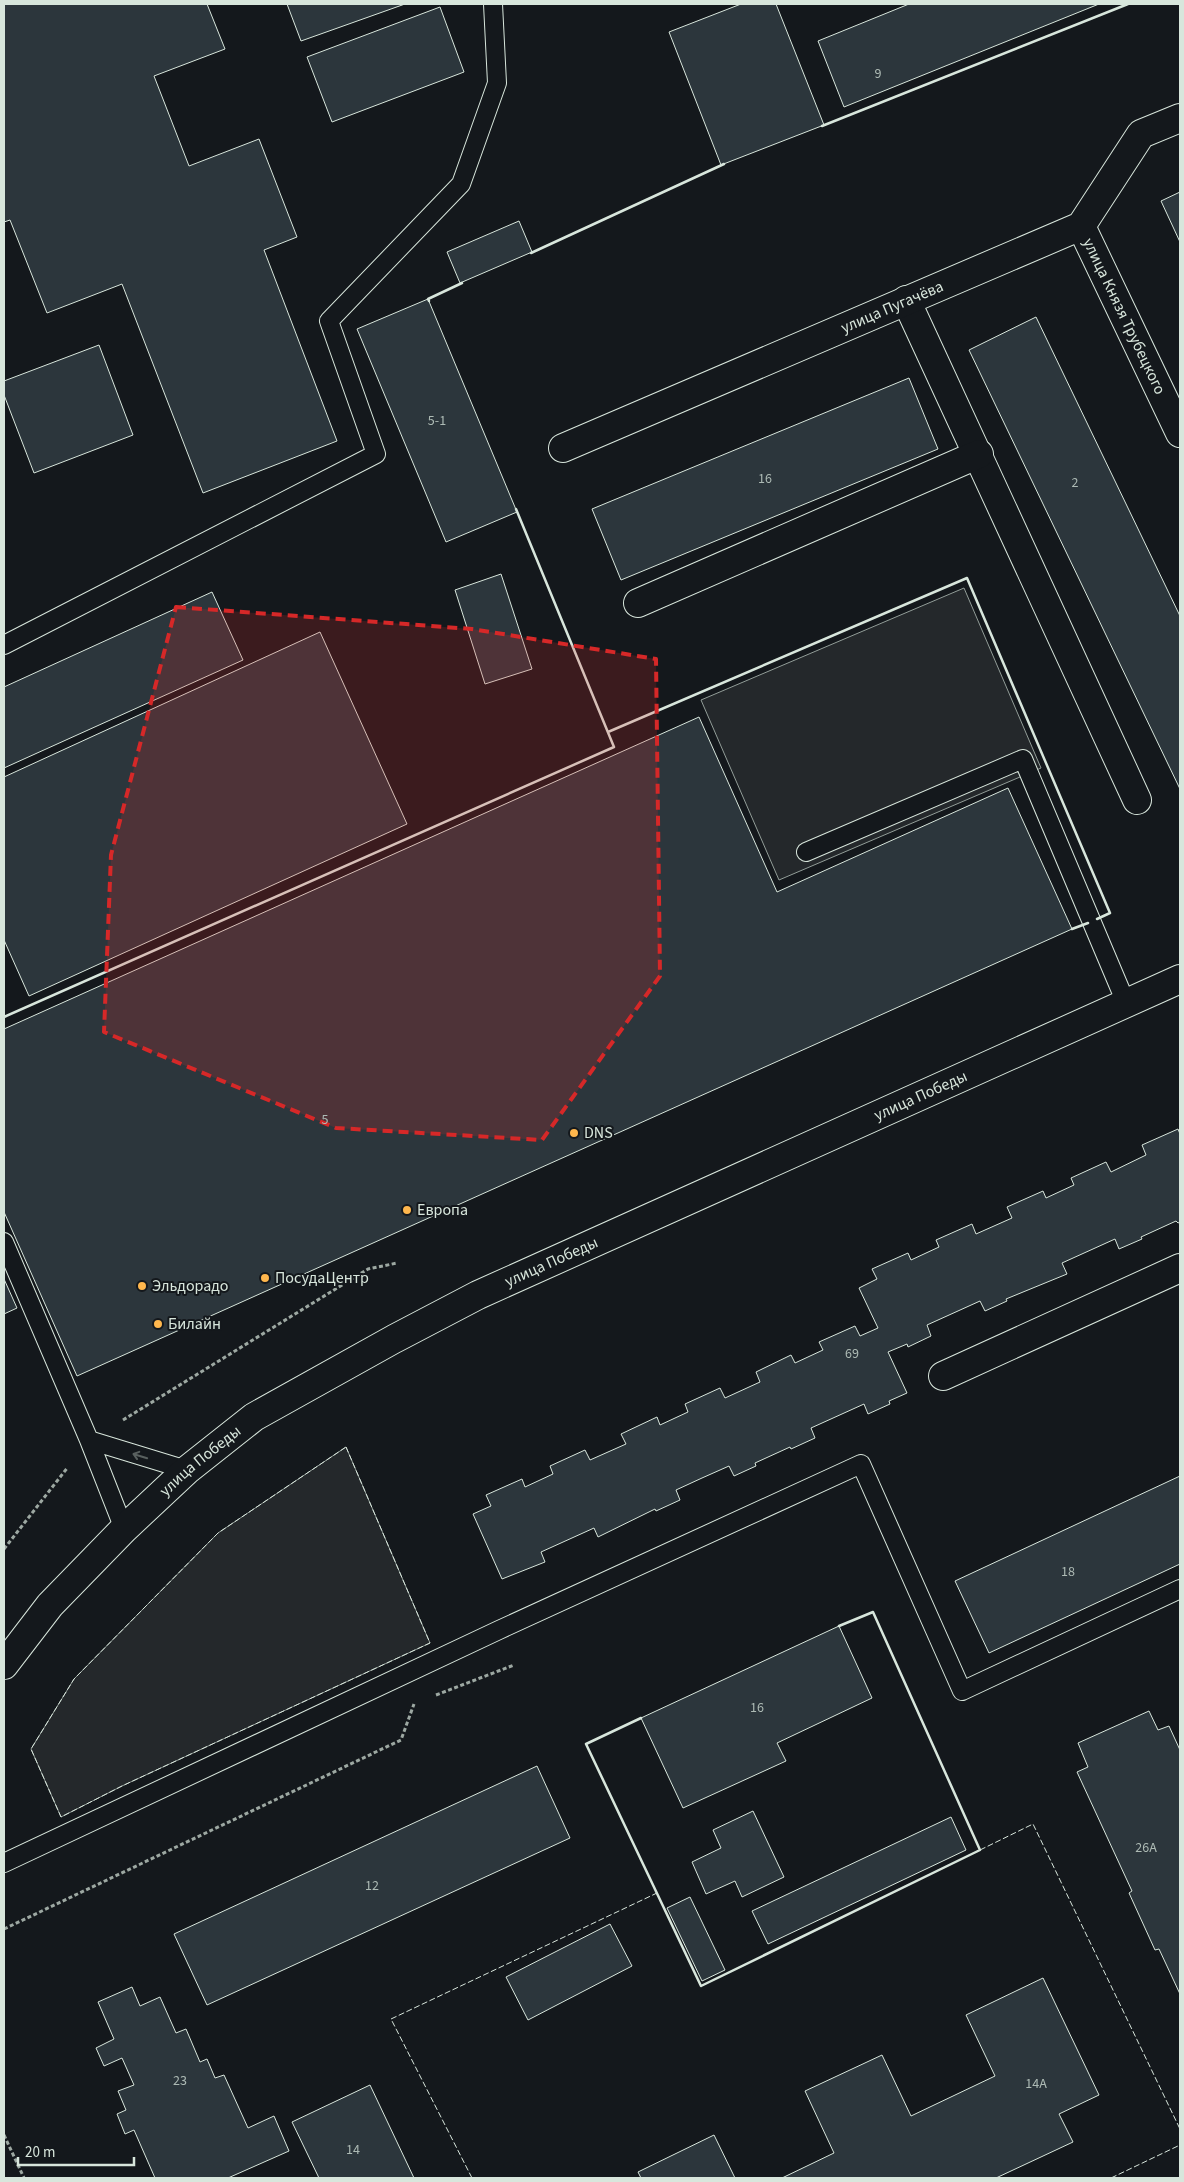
<svg xmlns="http://www.w3.org/2000/svg" width="1184" height="2182" viewBox="0 0 1184 2182" font-family="'Source Sans 3',sans-serif">
<style>
.parking{fill:#24282b;stroke:#939e99}
.building{fill:#2c363c;stroke:#d8e6dc}
.lines{fill:none;stroke-linecap:round;stroke-linejoin:round}
.lane-casing{stroke:#d8e6dc;stroke-width:20}
.street-casing{stroke:#d8e6dc;stroke-width:30}
.primary-casing{stroke:#d8e6dc;stroke-width:30}
.path{stroke:#9da8a2;stroke-width:3;stroke-dasharray:4 2.5;stroke-linecap:butt}
.lane{stroke:#14181c;stroke-width:18}
.street{stroke:#14181c;stroke-width:28}
.primary{stroke:#14181c;stroke-width:28}
.fence{stroke:#d8e6dc;stroke-width:1;stroke-dasharray:6 2.5;stroke-linecap:butt}
.wall{stroke:#d8e6dc;stroke-width:2.5}
.oneway{stroke:#59605f}
.marked{fill:#d62828;fill-opacity:0.2;stroke:#d62828;stroke-width:4;stroke-dasharray:10 6;stroke-linejoin:round}
.poi-dot{fill:#ffb74d;stroke:#14181c;stroke-width:2}
.labels{text-anchor:middle;dominant-baseline:central;stroke-width:4;stroke-linejoin:round;paint-order:stroke}
.number-label{font-size:14px;fill:#adbab4}
.street-label{font-size:16px;fill:#d8e6dc;stroke:#14181c}
.poi-label{font-size:16px;fill:#d8e6dc;stroke:#14181c;text-anchor:start}
</style>
<rect width="100%" height="100%" fill="#14181c"/>
<path class="parking" d="M964 588 1041 768 779 880 701 700Z
M346 1447 430 1643 122 1786 61 1817 31 1749 74 1679 218 1533Z"/>
<path class="building" d="M4 4H207L225 49 154 76 189 166 259 139 297 237 264 250 337 441 203 493 122 284 47 313 10 220 4 222Z
M287 4H405L301 41Z
M741 4H776L824 125 721 165 669 32Z
M909 4H1099L844 107 818 41Z
M440 7 464 72 332 122 307 57Z
M1180 192V242L1161 201Z
M519 221 532 252 460 283 447 252Z
M428 299 517 512 446 542 357 329Z
M1036 317 1180 616V789L969 350Z
M99 345 133 435 34 473 4 395V381Z
M909 378 938 449 621 580 592 509Z
M501 574 532 669 485 684 455 590Z
M212 592 243 660 4 768V687Z
M320 632 407 824 29 996 4 940V777Z
M699 717 777 892 1008 788 1072 929 77 1376 4 1212V1029Z
M1178 1129 1180 1134V1222L1178 1223 1176 1221 1141 1237 1142 1239 1119 1249 1115 1239 1062 1263 1067 1274 1006 1299 1007 1301 985 1311 980 1301 927 1325 931 1336 908 1347 907 1344 888 1352 907 1393 889 1401 890 1404 868 1414 864 1404 811 1428 815 1438 791 1449 790 1447 755 1463 756 1466 734 1476 729 1466 702 1478 676 1490 680 1500 656 1511 655 1509 598 1537 594 1528 541 1552 545 1562 502 1579 473 1514 491 1506 486 1495 522 1479 525 1487 553 1474 550 1466 585 1450 590 1460 626 1444 621 1434 657 1417 660 1425 688 1412 685 1404 720 1388 725 1398 760 1382 756 1372 791 1355 795 1363 823 1350 819 1342 855 1326 860 1336 878 1328 859 1288 877 1279 872 1269 908 1253 911 1260 939 1247 936 1240 972 1224 976 1234 1012 1218 1007 1207 1043 1191 1046 1198 1074 1185 1071 1178 1106 1162 1111 1172 1146 1155 1142 1145Z
M4 1279 17 1308 4 1314Z
M1180 1476V1564L989 1653 955 1581Z
M839 1626 872 1698 777 1743 786 1761 683 1808 641 1718Z
M1149 1711 1158 1730 1169 1726 1180 1750V1994L1159 1949 1155 1950 1129 1893 1132 1891 1077 1772 1088 1767 1078 1743Z
M537 1766 570 1838 207 2005 174 1934Z
M753 1811 784 1877 742 1897 735 1881 706 1894 692 1862 721 1848 713 1830Z
M951 1817 966 1850 768 1944 752 1911Z
M690 1897 725 1970 702 1981 667 1908Z
M610 1924 632 1966 528 2020 506 1977Z
M1043 1978 1099 2095 1059 2114 1073 2142 996 2178H782L834 2153 805 2091 882 2055 911 2116 995 2076 966 2015Z
M132 1987 140 2006 160 1997 176 2033 186 2029 200 2062 207 2059 215 2078 224 2075 248 2128 274 2116 289 2151 228 2178H155L134 2130 125 2134 117 2114 126 2110 118 2091 134 2085 122 2058 104 2066 96 2048 114 2039 98 2002Z
M370 2085 414 2178H319L292 2122Z
M714 2135 735 2178H641L638 2172Z"/>
<g class="lines">
<g class="lane-casing">
<path id="lane" d="M4 645 376 454 329 321 461 184 497 83 493 4
M806 852 1023 759 1126 1003
M4 1242 89 1440 124 1529
M89 1440 187 1470
M4 1863 499 1630 861 1464 962 1691 1180 1589"/>
</g>
<g class="street-casing">
<g id="street">
<path id="s1" d="M1081 226 1180 433"/>
<path d="M906 300 1137 800"/>
<path id="s2" d="M563 448 1081 226 1141 134 1180 118"/>
<path d="M638 603 979 454"/>
<path d="M943 1376 1180 1268"/>
</g>
</g>
<g class="primary-casing">
<g id="primary">
<path id="s3" d="M4 1665 50 1605 124 1529 187 1470 254 1417 394 1339 478 1295 1180 979"/>
</g>
</g>
<path class="path" d="M123 1420 368 1269 397 1263
M4 1549 68 1467
M436 1695 514 1665
M4 1929 401 1740 414 1704
M4 2135 24 2178"/>
<use href="#lane" class="lane"/>
<use href="#street" class="street"/>
<use href="#primary" class="primary"/>
<path class="fence" d="M346 1447 430 1643 122 1786 61 1817 31 1749 74 1679 218 1533Z
M980 1850 1033 1824 1180 2129
M472 2178 391 2019 657 1893
M1111 2178 1180 2145"/>
<path class="wall" d="M822 126 1128 4
M531 253 724 164
M429 301 428 299 462 283
M608 732 967 578 1110 913 1097 919
M1072 929 1088 923
M4 1017 614 747 516 509
M641 1718 586 1744 701 1986 980 1850 873 1612 839 1626"/>
</g>
<defs><path id="oneway-shaft" d="M-6 0H5M1.5-3L5.5 0L1.5 3" fill="none" stroke-width="1.6" stroke-linecap="round" stroke-linejoin="round" transform="scale(1.25)"/></defs>
<use class="oneway" href="#oneway-shaft" transform="translate(140 1456) rotate(-163)"/>
<path class="marked" d="M176 607 472 629 656 659 660 976 542 1140 336 1128 104 1032 111 855Z"/>
<g class="poi-dot">
<circle cx="574" cy="1133" r="5"/>
<circle cx="407" cy="1210" r="5"/>
<circle cx="265" cy="1278" r="5"/>
<circle cx="142" cy="1286" r="5"/>
<circle cx="158" cy="1324" r="5"/>
</g>
<g class="labels">
<g class="number-label">
<text x="878" y="74">9</text>
<text x="437" y="421">5-1</text>
<text x="765" y="479">16</text>
<text x="1075" y="483">2</text>
<text x="325" y="1120">5</text>
<text x="852" y="1354">69</text>
<text x="1068" y="1572">18</text>
<text x="757" y="1708">16</text>
<text x="1146" y="1848">26А</text>
<text x="372" y="1886">12</text>
<text x="180" y="2081">23</text>
<text x="1036" y="2084">14А</text>
<text x="353" y="2150">14</text>
</g>
<g class="street-label">
<text stroke="none"><textPath href="#s2" startOffset="358">улица Пугачёва</textPath></text>
<text stroke="none"><textPath href="#s1" startOffset="100">улица Князя Трубецкого</textPath></text>
<text stroke="none"><textPath href="#s3" startOffset="1094">улица Победы</textPath></text>
<text stroke="none"><textPath href="#s3" startOffset="689">улица Победы</textPath></text>
<text stroke="none"><textPath href="#s3" startOffset="284">улица Победы</textPath></text>
</g>
<g class="poi-label">
<text x="584" y="1133">DNS</text>
<text x="417" y="1210">Европа</text>
<text x="275" y="1278">ПосудаЦентр</text>
<text x="152" y="1286">Эльдорадо</text>
<text x="168" y="1324">Билайн</text>
</g>
</g>
<rect width="1184" height="2182" fill="none" stroke="#d8e6dc" stroke-width="10"/>
<path d="M18 2157v8h116v-8" fill="none" stroke="#d8e6dc" stroke-width="2.5"/>
<text x="25" y="2157" font-size="15" fill="#d8e6dc" stroke="#14181c" stroke-width="4" paint-order="stroke">20 m</text>
</svg>
